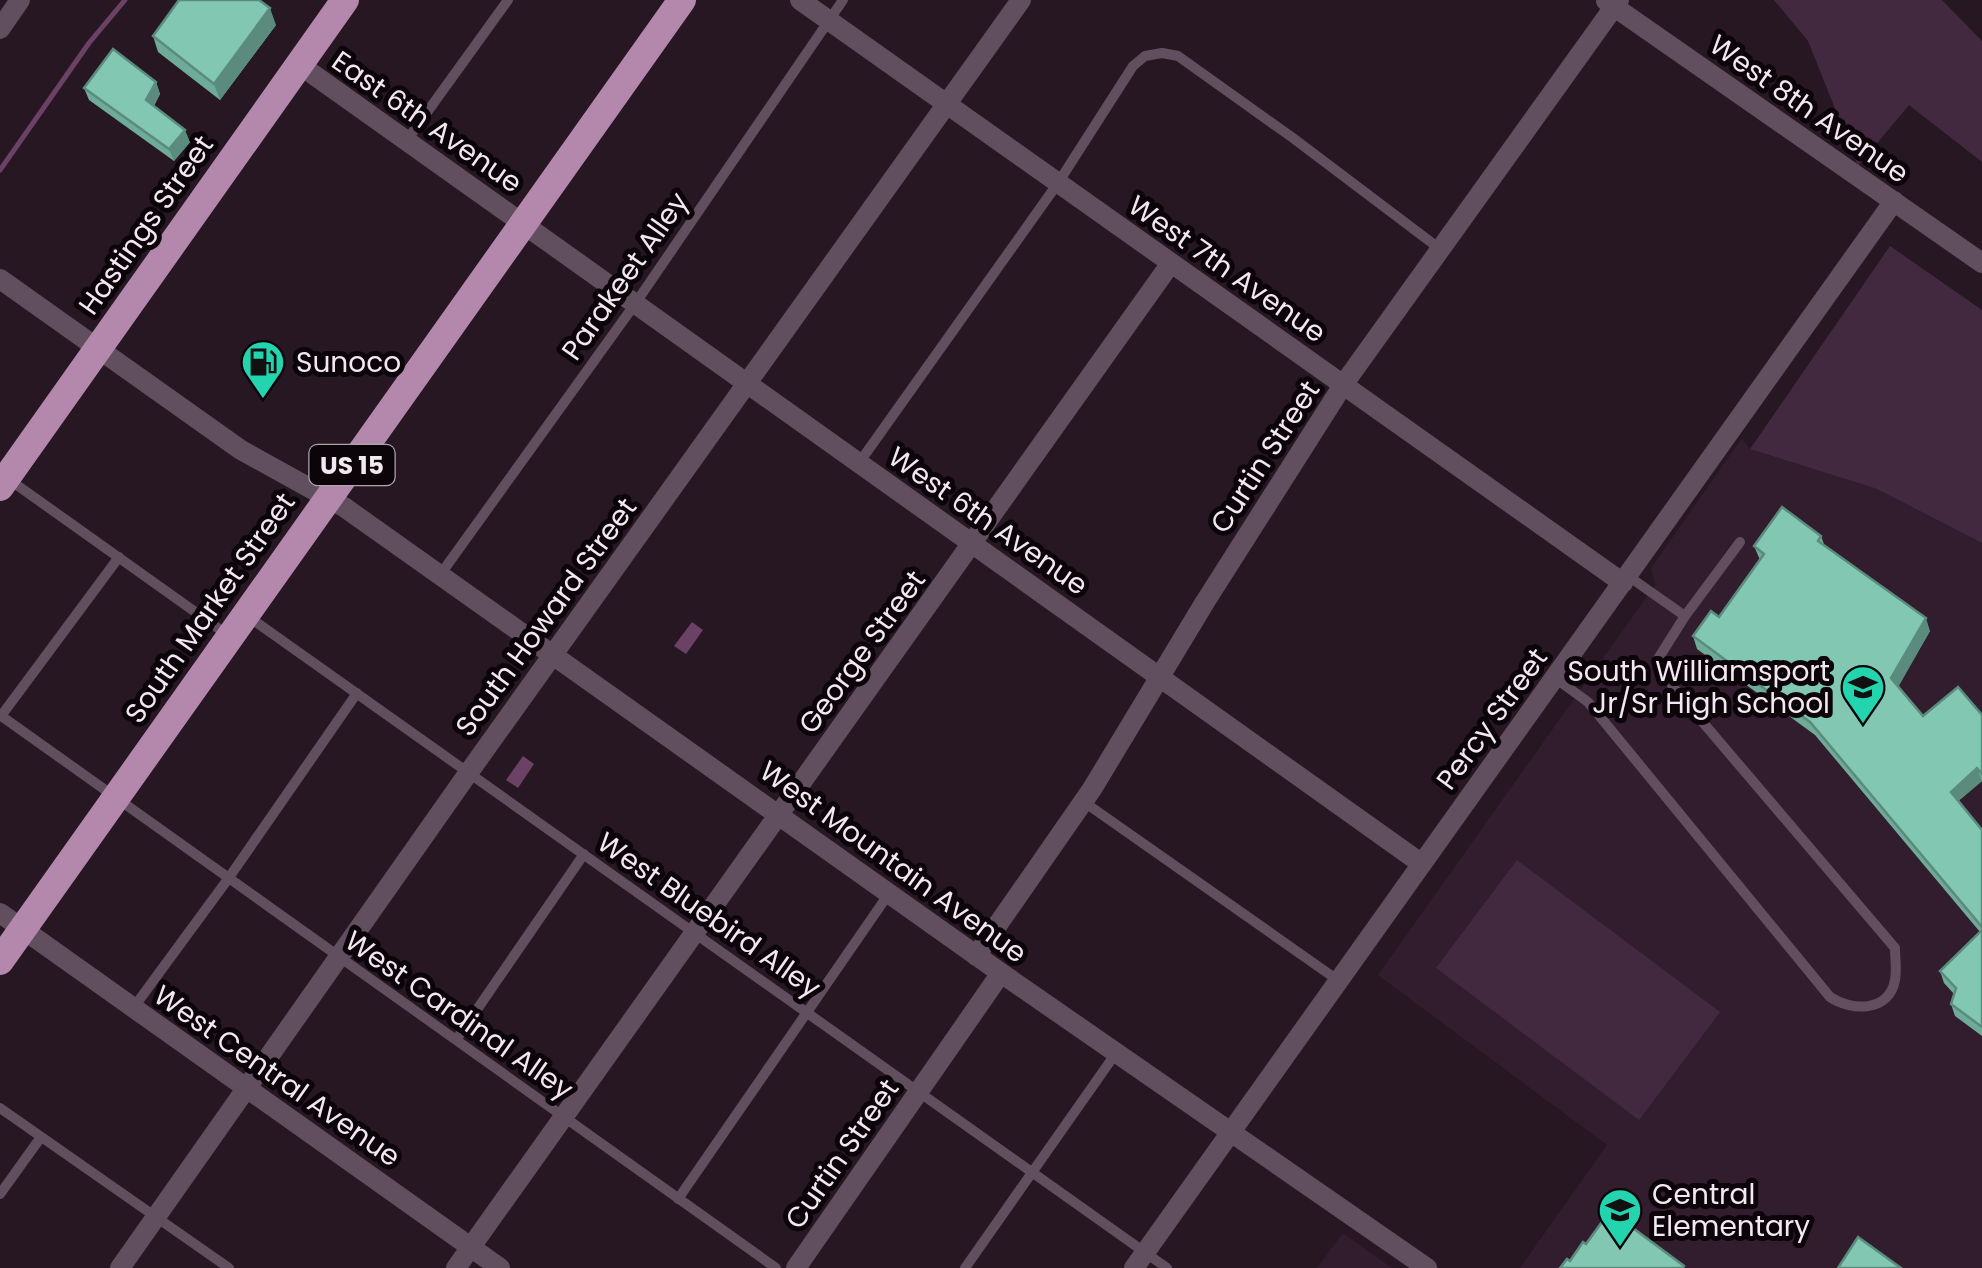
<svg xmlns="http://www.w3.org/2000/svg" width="1982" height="1268" viewBox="0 0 1982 1268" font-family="Poppins,sans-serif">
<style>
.built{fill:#321d2f}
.green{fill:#42293f}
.water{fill:#6b4265}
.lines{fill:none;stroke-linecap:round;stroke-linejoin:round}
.stream{stroke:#6b4265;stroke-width:5}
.service{stroke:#614e5e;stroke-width:10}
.minor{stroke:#614e5e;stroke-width:20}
.trunk{stroke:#b488ad;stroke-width:28}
.wall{fill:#6fab99}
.shaded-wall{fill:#5a8b7d}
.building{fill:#81c7b2;stroke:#5a8b7d;stroke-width:2.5}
.labels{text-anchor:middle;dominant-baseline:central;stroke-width:10;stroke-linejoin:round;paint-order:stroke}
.shield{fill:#0b050a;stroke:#ada4ac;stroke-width:2.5}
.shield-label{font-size:25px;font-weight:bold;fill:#f3e8f1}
.street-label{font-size:28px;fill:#f3e8f1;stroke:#0b050a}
.poi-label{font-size:28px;fill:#f3e8f1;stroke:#0b050a;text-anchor:start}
</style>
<rect width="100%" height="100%" fill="#261723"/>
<path class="built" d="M1742 438 1750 449 1877 489 1982 543V1268H1520L1607 1145 1378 975 1655 585 1651 568Z
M1343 1233 1392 1268H1317Z"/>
<path class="green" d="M1774 0H1942L1982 41V162L1909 105 1858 166 1808 41Z
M1890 246 1982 310V543L1877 489 1750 449Z
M1517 860 1720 1012 1639 1120 1436 968Z"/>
<path class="water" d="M692 622 703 630 686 654 674 646Z
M523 756 534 764 518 788 506 780Z"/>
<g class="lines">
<path class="stream" d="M0 170 89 43 125 0"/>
<path class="service" d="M407 140 508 0
M859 463 1058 183 1133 66 1145 56 1162 53 1178 56 1293 138 1440 249
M7 478 229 636
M440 575 635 304 843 0
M246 615 1167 1268
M1685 616 1740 542
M1555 678 1588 702 1830 997C1851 1011 1889 1013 1895 980 1897 970 1895 958 1895 948L1677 692 1656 662 1685 616 1628 576
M0 715 776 1268
M1 716 119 557
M1084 802 1339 981
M134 1007 228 879 357 693
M456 1040 584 854
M0 1108 229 1268
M0 1194 41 1137
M678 1199 890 892
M965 1268 1116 1053"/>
<path class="minor" d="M800 0 1623 583
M1606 1 1982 263
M0 29 20 0
M300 65 1422 864
M0 279 241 450 344 507 1001 973 1427 1268
M0 913 500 1268
M976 956 1092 789 1205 602 1343 385 1619 0
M120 1268 469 772 1021 0
M456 1268 1171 263
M796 1268 1001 973
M1134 1268 1894 201"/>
<path class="trunk" d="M0 487 345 0
M0 961 682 0"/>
</g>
<path class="wall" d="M276 25 220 100 158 52 153 36Z
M156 82 160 94 154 106 190 142 174 161 89 100 84 88Z
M1821 536 1825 547 1930 631 1898 686 1923 716 1982 715V781L1958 801 1982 830V1036L1955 1016 1951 1004 1954 994 1944 983 1940 971 1980 932 1815 735 1697 649 1693 636 1719 617 1760 560 1754 546Z"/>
<path class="shaded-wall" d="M270 8 276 25 220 100 214 84Z
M156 82 160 94 150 112 146 100Z
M185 130 190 142 174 161 169 149Z
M1926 618 1930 631 1896 691 1891 678Z
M1977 768 1982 781 1955 804 1951 792Z"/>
<path class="building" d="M179 0H259L270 8 214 84 153 36Z
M113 49 156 82 146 100 185 130 169 149 84 88Z
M1782 507 1821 536 1818 541 1926 618 1891 678 1923 716 1958 687 1982 715V774L1977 768 1951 792 1982 830V927L1810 722 1693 636 1711 611 1719 617 1764 554 1754 546Z
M1982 930V1027L1951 1004 1956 988 1940 971Z
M1614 1214 1684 1266 1683 1268H1560L1567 1259 1570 1261 1583 1242 1586 1244 1607 1215 1611 1218Z
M1858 1237 1901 1268H1838Z"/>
<defs>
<g id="fuel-pin" transform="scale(2.25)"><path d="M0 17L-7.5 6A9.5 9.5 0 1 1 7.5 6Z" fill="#23d5af" stroke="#0b050a"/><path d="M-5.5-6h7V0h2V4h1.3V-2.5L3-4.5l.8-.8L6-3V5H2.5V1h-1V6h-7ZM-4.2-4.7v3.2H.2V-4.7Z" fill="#111"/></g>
<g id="school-pin" transform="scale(2.25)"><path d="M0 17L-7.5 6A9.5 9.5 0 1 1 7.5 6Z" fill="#23d5af" stroke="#0b050a"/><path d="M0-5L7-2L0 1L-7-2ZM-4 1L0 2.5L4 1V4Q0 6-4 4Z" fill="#111"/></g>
</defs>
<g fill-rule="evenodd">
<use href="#fuel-pin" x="263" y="362"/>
<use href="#school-pin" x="1863" y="687"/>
<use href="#school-pin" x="1620" y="1210"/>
</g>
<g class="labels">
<rect class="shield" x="309.5" y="445" width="85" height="40" rx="8"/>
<g class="shield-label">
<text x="352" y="465">US 15</text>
</g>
<g class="street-label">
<text transform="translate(1809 109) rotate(35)">West 8th Avenue</text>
<text transform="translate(427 122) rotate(35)">East 6th Avenue</text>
<text transform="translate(146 225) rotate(-55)">Hastings Street</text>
<text transform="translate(1227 269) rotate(35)">West 7th Avenue</text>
<text transform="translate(625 276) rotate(-55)">Parakeet Alley</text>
<text transform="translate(1265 457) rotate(-57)">Curtin Street</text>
<text transform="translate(988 521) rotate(35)">West 6th Avenue</text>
<text transform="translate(210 608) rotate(-55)">South Market Street</text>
<text transform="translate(546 617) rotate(-54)">South Howard Street</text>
<text transform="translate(862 652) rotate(-54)">George Street</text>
<text transform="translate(1492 719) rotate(-54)">Percy Street</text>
<text transform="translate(893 862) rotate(36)">West Mountain Avenue</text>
<text transform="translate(709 915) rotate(35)">West Bluebird Alley</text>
<text transform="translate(459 1015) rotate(35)">West Cardinal Alley</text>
<text transform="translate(277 1076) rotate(35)">West Central Avenue</text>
<text transform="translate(842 1154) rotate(-55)">Curtin Street</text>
</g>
<g class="poi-label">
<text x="296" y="362">Sunoco</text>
<text x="1830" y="671" text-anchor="end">South Williamsport<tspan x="1830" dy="32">Jr/Sr High School</tspan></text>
<text x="1652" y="1194">Central<tspan x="1652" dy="32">Elementary</tspan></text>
</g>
</g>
</svg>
